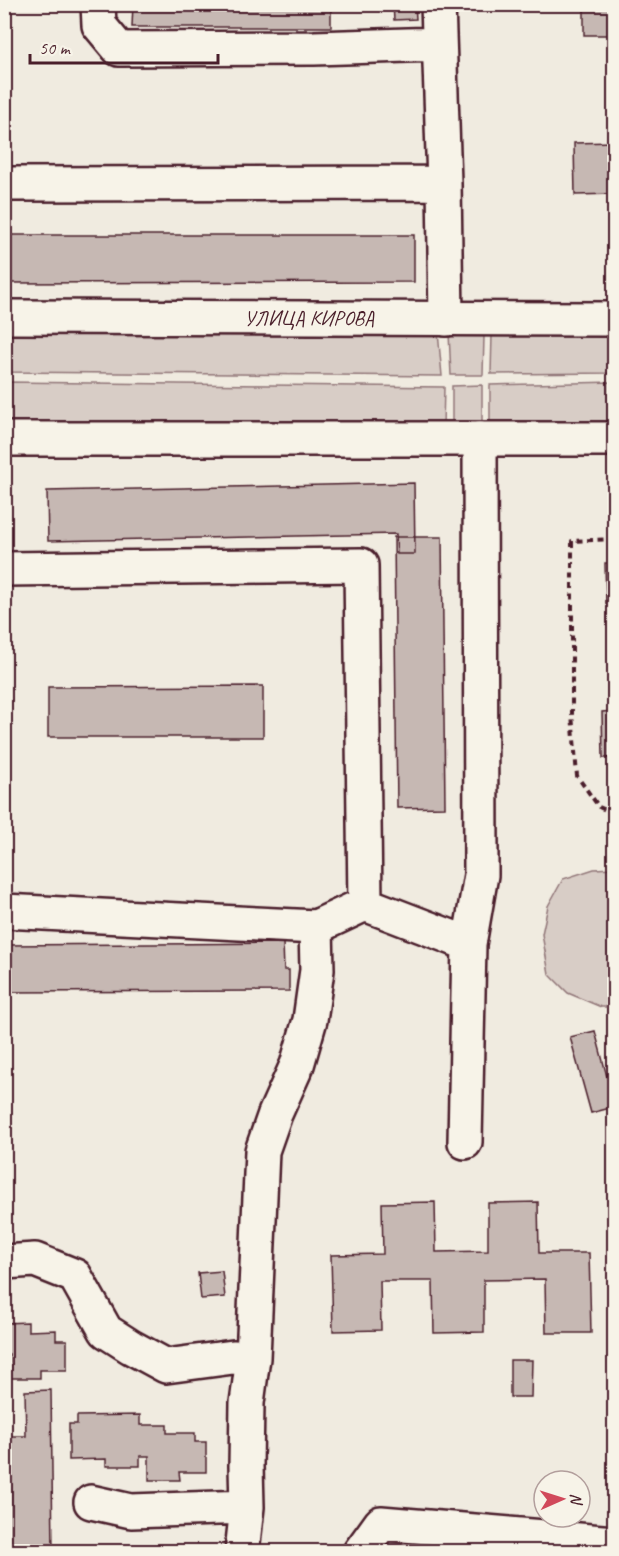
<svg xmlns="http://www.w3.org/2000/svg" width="619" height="1556" viewBox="0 0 619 1556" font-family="Caveat,sans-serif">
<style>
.green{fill:#d8cdc6;stroke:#917678;stroke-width:1.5}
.building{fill:#c6b8b3;stroke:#4a1f2b;stroke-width:1.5}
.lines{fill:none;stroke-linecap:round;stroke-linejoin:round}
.minor-casing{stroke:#4a1f2b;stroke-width:38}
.major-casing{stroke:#4a1f2b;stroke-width:38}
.path{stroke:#4a1f2b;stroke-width:4;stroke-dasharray:6 4.5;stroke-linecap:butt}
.minor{stroke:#f7f3e8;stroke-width:33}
.major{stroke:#f7f3e8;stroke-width:33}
.labels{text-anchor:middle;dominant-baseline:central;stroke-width:4.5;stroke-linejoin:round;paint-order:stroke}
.street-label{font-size:21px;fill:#4a1f2b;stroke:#f7f3e8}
</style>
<rect width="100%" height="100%" fill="#f0ebe0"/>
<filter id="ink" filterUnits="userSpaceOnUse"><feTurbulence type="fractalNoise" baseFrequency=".0167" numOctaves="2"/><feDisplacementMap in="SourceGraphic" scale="12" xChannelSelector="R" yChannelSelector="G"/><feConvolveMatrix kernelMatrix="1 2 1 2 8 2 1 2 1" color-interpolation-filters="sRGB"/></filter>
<g filter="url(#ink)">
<path class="green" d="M5 329 438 332 442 376 5 372Z
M449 333 484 336 483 375H451Z
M492 335 614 336V373L491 374Z
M5 382 444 387 443 426 5 421Z
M614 382V428L490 429V385Z
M482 385V428L452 427V386Z
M614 868V1007H601L568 993 549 974 542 934 548 906 563 879 594 869Z"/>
<path class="building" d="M133 4H331V27H132Z
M393 4H415L416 19 394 20Z
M584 4H614V35H584Z
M614 142V194L575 195 574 143Z
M4 235H414V282L4 283Z
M414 483 415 554H397L396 534 48 541 47 491Z
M394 537H442L445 807 397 808Z
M605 563H614V604H606Z
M263 686V737H48V687Z
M614 711V758H603L602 712Z
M283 943 284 970H289V991L4 992V945Z
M595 1031 614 1103V1107L591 1113 570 1037Z
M435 1202 436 1252 488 1251V1203L538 1202 539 1253H589L591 1333H546L545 1279 484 1280V1332L434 1333 433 1281H380L381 1330 333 1331 331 1255 383 1254 382 1203Z
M222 1271 225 1297 201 1299 198 1273Z
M28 1322V1331L56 1330V1340H67V1370H40V1378H9V1354H4V1323Z
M510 1360H532L531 1397H510Z
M51 1390 53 1552H4V1436H26L25 1391Z
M140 1415V1425H167V1433H195V1442H206V1472H179L180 1480H149V1456H140V1466H106V1459L69 1460V1424H77V1416Z"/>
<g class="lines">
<g class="minor-casing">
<path id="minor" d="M98 4 99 25 119 49 314 48 439 44
M438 4 444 183
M4 184 444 183 446 319
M4 569 361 565 365 904
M4 911 316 927 365 904 469 944
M465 1142 469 944 481 875 480 439
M4 1262 35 1260 75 1276 106 1331 131 1347 166 1366 233 1357 253 1358
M91 1502 131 1511 247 1507
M242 1552 247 1507 246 1466 247 1403 253 1358 262 1151 275 1114 297 1065 310 1020 317 970 316 927
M360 1552 381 1523 614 1543"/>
</g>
<g class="major-casing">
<path id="major" d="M4 317 614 319
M4 439H614"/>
</g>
<path class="path" d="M614 539 572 541V714L577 776 599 807 614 814"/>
<use href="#minor" class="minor"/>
<use href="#major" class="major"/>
</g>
</g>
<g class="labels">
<g class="street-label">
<text x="309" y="318">УЛИЦА КИРОВА</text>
</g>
</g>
<rect width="619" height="1556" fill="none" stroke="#f7f3e8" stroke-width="24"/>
<rect x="12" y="12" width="595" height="1532" fill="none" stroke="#4a1f2b" stroke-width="2" filter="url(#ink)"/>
<g transform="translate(562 1499) rotate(87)"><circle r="28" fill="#f7f3e8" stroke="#b29e9c" stroke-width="1.5"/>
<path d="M0-4.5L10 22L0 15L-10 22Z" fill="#d1495b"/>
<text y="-9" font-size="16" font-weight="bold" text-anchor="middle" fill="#4a1f2b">N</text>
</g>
<path d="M30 54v9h188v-9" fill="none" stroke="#4a1f2b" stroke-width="3"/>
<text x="39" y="54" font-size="18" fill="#4a1f2b" stroke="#f7f3e8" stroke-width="4.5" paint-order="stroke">50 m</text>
</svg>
